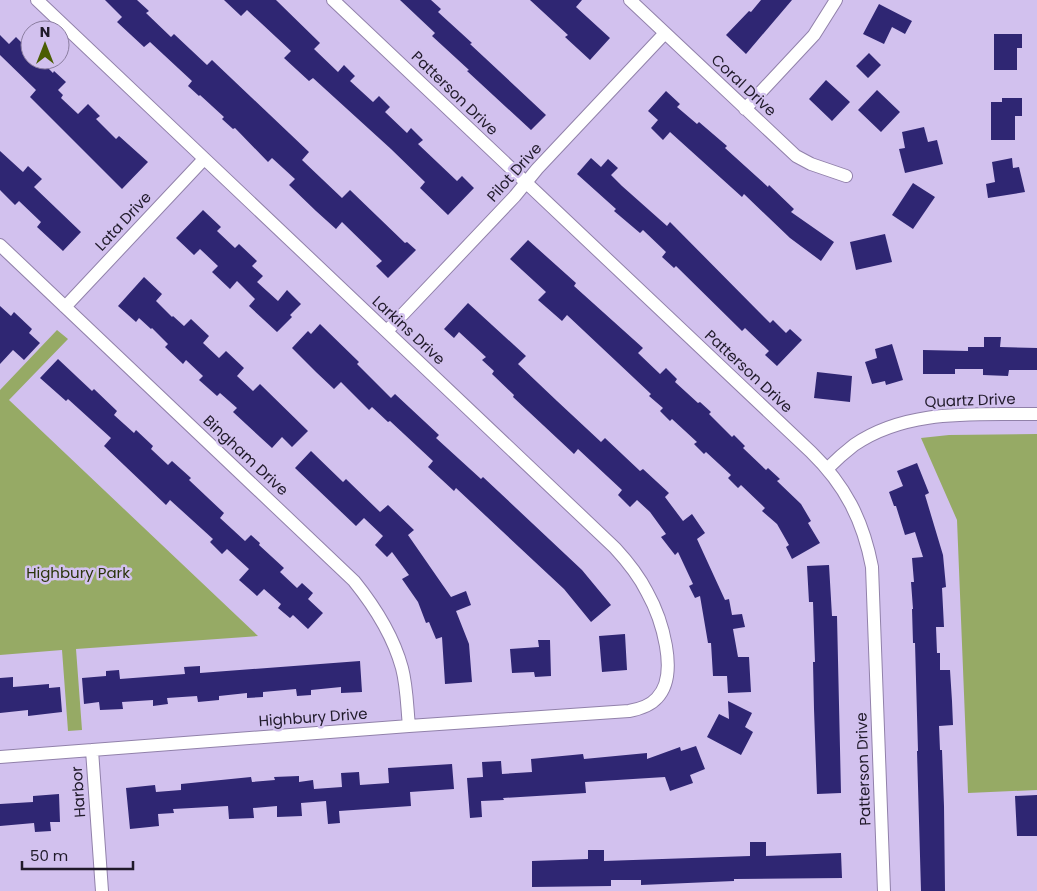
<svg xmlns="http://www.w3.org/2000/svg" width="1037" height="891" viewBox="0 0 1037 891" font-family="Poppins,sans-serif">
<style>
.green{fill:#96aa65}
.building{fill:#2f2673}
.lines{fill:none;stroke-linecap:round;stroke-linejoin:round}
.street-casing{stroke:#9181aa;stroke-width:14}
.street{stroke:#fff;stroke-width:12}
.labels{text-anchor:middle;dominant-baseline:central;stroke-width:5;stroke-linejoin:round;paint-order:stroke}
.street-label{font-size:15px;fill:#201a2a;stroke:#d2c1ee}
.park-label{font-size:15px;fill:#2a340b;stroke:#d2c1ee}
</style>
<rect width="100%" height="100%" fill="#d2c1ee"/>
<path class="green" d="M57 330 68 339 9 400 258 636 76 649 82 730 68 731 62 650 0 655V390Z
M1037 434V790L968 793 957 520 921 438 949 435Z"/>
<path class="building" d="M105 0H137L149 11 146 13 171 37 174 34 207 65 212 60 309 152 302 160 342 198 350 190 405 243 407 242 416 250 388 278 376 266 382 261 342 222 336 229 316 211 289 185 295 179 272 158 268 162 235 128 233 129 222 119 224 117 200 95 199 96 188 86 192 81 150 42 144 47 117 22 122 17Z
M224 0H276L320 43 314 49 338 72 344 65 355 76 350 81 373 102 379 96 390 107 385 112 407 133 411 128 423 140 418 144 457 181 462 176 474 188 448 215 420 188 425 182 391 149 313 78 309 81 284 58 291 51 247 10 241 16Z
M400 0H431L441 9 438 12 472 43 470 44 546 115 531 130 467 71 469 70 432 36 435 33Z
M530 0H582L576 7 610 38 590 60 565 37 568 35Z
M761 0H792L746 54 726 35 749 11 751 12Z
M879 4 912 21 905 34 892 27 884 44 863 34Z
M994 34H1022V48H1017V70H994Z
M0 35 9 44 16 37 30 51V60H40L53 73 54 71 66 82 58 90 63 95 61 98 78 114 88 104 100 116 96 119 116 139 119 136 148 162 122 189 30 97 36 90 0 55Z
M869 53 881 65 868 78 856 66Z
M826 80 850 102 832 121 809 99Z
M877 90 900 112 881 132 858 110Z
M666 91 680 104 677 107 697 124 699 122 727 146 725 148 768 187 769 185 794 209 791 212 834 242 821 261 790 238 744 194 742 197 670 132 663 140 651 128 658 120 648 111Z
M1002 98H1022V116H1015V140H991V102H1002Z
M924 127 928 142 937 140 943 164 905 173 899 149 905 148 902 132Z
M0 151 23 172 28 166 42 179 34 187 81 232 63 251 37 227 41 222 19 201 15 205 0 190Z
M591 158 601 167 608 159 618 168 611 175 622 186 667 226 670 222 770 323 773 320 786 333 790 329 802 340 777 366 765 355 769 351 745 328 742 331 676 266 674 268 662 257 666 252 643 230 640 233 614 211 616 209 577 174Z
M1012 158 1013 168 1019 167 1025 192 988 198 986 184 995 182 992 162Z
M913 183 935 197 913 229 892 215Z
M203 210 221 227 217 231 235 248 239 244 257 261 252 266 263 276 257 282 278 301 287 290 301 304 290 315 292 317 277 332 249 306 255 299 237 281 230 289 212 272 218 266 200 249 194 255 176 238Z
M885 234 892 262 856 270 850 242Z
M528 240 576 283 574 286 643 348 638 353 660 374 666 368 677 379 675 382 698 403 700 402 711 412 709 414 732 437 734 435 745 446 743 448 766 470 768 468 780 479 777 481 801 504 811 521 808 523 820 543 792 559 786 547 789 545 777 524 762 511 765 508 741 485 738 488 728 478 731 475 706 452 704 454 694 444 697 442 672 419 670 421 660 411 663 408 649 396 651 394 567 315 562 321 538 300 546 292 510 259Z
M144 277 162 294 156 301 172 317 173 316 184 326 191 319 209 336 203 343 219 358 226 351 244 368 237 376 253 391 260 384 308 431 292 447 282 437 272 448 233 412 237 408 220 393 217 396 199 380 203 376 186 360 183 364 165 347 168 344 152 328 151 329 139 318 136 322 118 306Z
M468 303 526 356 518 364 557 401 601 442 605 438 640 471 643 469 669 493 665 497 683 521 692 514 705 533 697 539 725 600 729 599 732 615 742 614 745 627 733 629 738 657H749L751 692 728 693 727 676H713L711 643H708L700 596 695 598 689 586 693 584 678 552 675 555 661 537 666 534 650 512 637 500 630 507 618 495 622 490 578 449 574 454 513 397 514 395 492 374 494 371 482 360 486 357 459 332 454 338 444 329Z
M0 306 11 316 14 312 32 329 29 333 40 343 24 360 13 350 0 364Z
M320 324 359 362 357 364 391 398 395 394 439 435 436 438 481 479 483 477 582 570 611 605 591 622 564 589 456 488 454 491 428 467 433 461 390 421 388 422 372 407 369 410 341 382 334 389 316 372 292 348 308 331 311 334Z
M984 337H1001L1000 347 1037 348V370H1009L1008 376 983 375V369H955V374H923V350L968 351V347H984Z
M892 344 903 380 886 385 885 381 872 384 865 362 877 358 875 349Z
M58 359 92 391 94 389 117 411 114 415 134 433 136 430 153 446 151 449 168 465 172 461 191 478 189 480 224 513 220 518 245 541 251 535 260 543 259 545 284 568 280 572 297 588 302 583 313 593 308 599 323 613 308 629 293 615 290 618 278 608 281 604 264 589 257 596 239 580 249 569 227 549 222 554 210 542 213 539 170 500 166 505 104 446 111 438 68 399 66 401 40 378Z
M817 372 852 376 850 402 814 398Z
M311 451 343 482 346 479 380 512 388 505 414 530 408 535 451 597 466 591 471 605 456 611 469 644 472 682 445 684 442 637 436 639 429 622 426 623 418 602 402 579 409 575 392 552 387 557 375 545 383 536 364 518 356 526 295 468Z
M917 463 929 493 925 495 943 555 946 587 942 588 944 627H936L937 653H940V670H950L952 701 953 725 939 726 940 750H942L944 806 945 891H921L917 751H918L915 643H913L912 609H913L911 582H914L912 558 923 557 915 532 905 535 896 506H894L889 492 903 486 897 471Z
M829 565 832 616H837L841 793 817 794 814 709 813 662H815L813 602H809L807 566Z
M625 634 627 670 602 672 599 636Z
M538 640H550L551 676 535 677 534 672 512 673 510 649 539 647Z
M360 661 362 692 341 693V687L311 690V695L297 696 296 689 263 692V697L247 698V693L219 696V700L198 702 197 696 167 698 168 704 153 706V700L122 702 123 709 100 710 99 702 84 704 82 678 106 676V671L119 670 120 679 185 674 184 667 200 666V673Z
M13 677V687L49 684V688L60 687 62 712 28 716V710L0 713V678Z
M728 701 752 713 745 727 753 732 741 755 707 737 719 714 729 719Z
M696 746 705 769 690 775 693 783 670 791 665 777 585 782 586 793 503 798 504 800 481 801 482 817 470 818 467 778 483 777 482 762 501 761 502 774 532 772 531 759 583 754 584 759 647 753V759L680 747 681 751Z
M452 764 454 789 410 792 411 806 339 811 340 823 328 824 326 801 301 803 302 816 277 817V806L253 808 254 818 229 819 228 806 173 809 174 813 158 814 159 826 130 829 126 788 155 785 156 792 181 790V784L251 777 252 782 275 780 274 777 299 776V782L313 780 314 789 342 787 341 773 359 772 360 785 389 783 388 768Z
M59 794 60 822H50L51 831 35 832 34 823 0 826V804L33 802V796Z
M1037 795V836H1017L1015 796Z
M750 842H766V856L841 853 842 878 734 879V881L641 885V880H611V886L532 887V861L588 859V850H604V861L750 856Z"/>
<g class="lines">
<g class="street-casing">
<path id="street" d="M333 0 811 452C845 485 863 520 872 567L884 891
M630 0 796 156 811 164 846 176
M745 109 814 35 836 0
M0 245 354 581C375 607 393 635 402 668 407 687 407 707 409 726
M65 307 204 159
M387 331 515 196 537 169 665 33
M828 468C836 460 845 452 854 445 908 408 975 415 1037 414
M92 750 102 891
M0 757 409 726 629 711C640 709 650 706 657 698 680 674 661 617 647 592 639 576 627 561 615 548L37 0"/>
</g>
<use href="#street" class="street"/>
</g>
<g class="labels">
<g class="street-label">
<text transform="translate(744 85) rotate(43)">Coral Drive</text>
<text transform="translate(455 93) rotate(44)">Patterson Drive</text>
<text transform="translate(514 172) rotate(-48)">Pilot Drive</text>
<text transform="translate(123 221) rotate(-47)">Lata Drive</text>
<text transform="translate(409 330) rotate(43)">Larkins Drive</text>
<text transform="translate(749 371) rotate(43)">Patterson Drive</text>
<text transform="translate(970 400) rotate(-2)">Quartz Drive</text>
<text transform="translate(246 455) rotate(43)">Bingham Drive</text>
<text transform="translate(313 717) rotate(-4)">Highbury Drive</text>
<text transform="translate(863 769) rotate(-92)">Patterson Drive</text>
<text transform="translate(78 792) rotate(-94)">Harbor</text>
</g>
<g class="park-label">
<text x="78" y="572">Highbury Park</text>
</g>
</g>
<g transform="translate(45 45)"><circle r="24" fill="#d2c1ee" stroke="#8b7ea0"/>
<path d="M0-4L9 19L0 12L-9 19Z" fill="#4b5e03"/>
<text y="-8" font-size="14" font-weight="bold" text-anchor="middle" fill="#201a2a">N</text>
</g>
<path d="M22 861v8h111v-8" fill="none" stroke="#201a2a" stroke-width="2.5"/>
<text x="30" y="861" font-size="15" fill="#201a2a" stroke="#d2c1ee" stroke-width="4" paint-order="stroke">50 m</text>
</svg>
